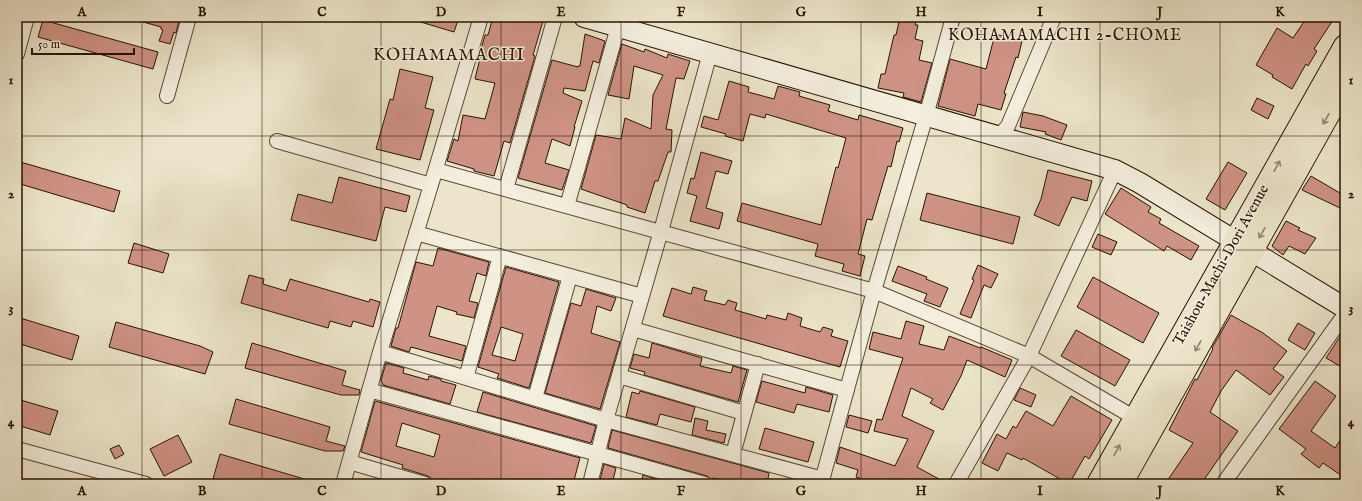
<svg xmlns="http://www.w3.org/2000/svg" width="1362" height="501" viewBox="0 0 1362 501" font-family="'IM FELL English',serif">
<style>
.building{fill:#cf9385;stroke:#271300;fill-rule:evenodd}
.lines{fill:none;stroke-linecap:round;stroke-linejoin:round}
.street-casing{stroke:#584833;stroke-width:16}
.secondary-casing{stroke:#271300;stroke-width:22}
.highway-casing{stroke:#271300;stroke-width:24}
.street{stroke:#f3eedd;stroke-width:14}
.secondary{stroke:#f3eedd;stroke-width:20}
.highway{stroke:#ece5cb;stroke-width:22}
.oneway{stroke:#938670}
.grid{fill:none;stroke:#271300;stroke-width:1;stroke-opacity:0.55}
.labels{text-anchor:middle;dominant-baseline:central;stroke-width:3;stroke-linejoin:round;paint-order:stroke}
.street-label{font-size:15px;fill:#271300;stroke:#f3eedd}
.neighbourhood-label{font-size:16px;letter-spacing:1px;fill:#271300;stroke:#f3eedd}
.quarter-label{font-size:17px;letter-spacing:1px;fill:#271300;stroke:#f3eedd}
.neatline{fill:none;stroke:#271300;stroke-width:1.5}
.grid-label{font-size:13px;text-anchor:middle;font-weight:bold;fill:#271300}
</style>
<rect width="100%" height="100%" fill="#ece5cb"/>
<filter id="stains"><feTurbulence type="fractalNoise" baseFrequency=".005" numOctaves="4"/><feColorMatrix values="0 0 0 0 .2 0 0 0 0 .09 0 0 0 0 .02 0 0 0 .5 -.17"/></filter>
<radialGradient id="worn" r=".72"><stop offset=".6" stop-color="#630" stop-opacity="0"/><stop offset="1" stop-color="#630" stop-opacity=".3"/></radialGradient>
<path class="building" d="M137 17H180L176 33 174 32 170 44 159 41 163 30 161 29V27L136 20Z
M414 17H459L454 32 414 20Z
M493 17H528L543 21 533 55 535 56 510 143 504 141 494 176 474 171V169L447 161 454 139 458 141 463 115 485 119 495 83 475 79 481 54 480 53 485 35H488Z
M900 17H917L915 25H918L915 39 923 41 919 60 932 63 921 102 903 97 904 93 878 88 881 74H885L894 35H896Z
M1307 17H1335L1314 49 1317 51 1308 66 1306 64 1292 89 1272 77 1273 75 1256 65 1277 28 1293 38Z
M43 20 158 52 153 69 38 37Z
M585 34 605 41 599 63 593 61 585 91 564 88 563 93 582 101 574 127H575L570 146 552 139 545 163 569 170 562 190 518 178 552 60 578 67V66H580Z
M995 34 1022 41 1018 58 1016 57 1004 93 1006 94 1001 110 978 104 975 116 938 106 950 59 986 69Z
M622 44 644 52 645 49 667 58 668 54 690 61 684 79 676 78 666 129 672 130 671 152H668L658 181H655L645 213 627 207V205L581 189 596 135 621 139 625 118 651 129 653 95 663 75 634 66 629 99 608 95Z
M400 69 433 77 425 108 434 110 420 160 376 149 390 99 393 100Z
M729 81 749 87 748 92 774 99 778 86 800 92 799 96 830 105 828 111 858 120 859 115 903 128 899 142 897 141 891 167 888 166 872 220 867 219 858 254 865 256 860 276 842 271 844 264 815 256 818 244 737 221 742 203 821 225 836 167 838 168 846 138 766 114 765 118 750 114 743 141 725 136 726 134 701 127 704 116 718 120Z
M1257 98 1274 106 1268 119 1251 110Z
M1023 112 1043 116 1067 125 1061 140 1045 134 1046 132 1020 127Z
M701 152 732 161 728 174 716 171 706 208 723 213 719 229 690 221 697 196 687 193 691 178 694 179Z
M17 161 120 191 114 212 17 183Z
M1228 162 1247 173 1225 210 1206 199Z
M1048 170 1092 181 1087 201 1072 197 1059 226 1034 215 1041 199Z
M1311 176 1345 196V199L1340 208 1302 190Z
M339 177 410 196 406 212 385 207 376 241 291 220 298 194 332 203Z
M1121 188 1151 207 1148 212 1161 219 1159 223 1199 246 1191 260 1167 246 1164 251 1105 214Z
M927 193 1020 217 1013 244 920 220Z
M1286 221 1300 228 1298 230 1316 238 1305 254 1289 246 1283 255 1272 246Z
M1098 234 1117 242 1111 255 1092 247Z
M134 243 169 254 163 273 128 263Z
M438 248 489 262 486 276 477 273 469 301 478 303 474 318 456 314 457 312 437 306 429 336 466 346 462 361 411 347 409 352 391 346 396 328H398L416 262 433 266Z
M978 265 998 274 991 288 984 285 971 318 960 314 974 280 972 279Z
M898 266 927 277 926 279 948 288 940 307 924 301 927 294 892 281Z
M506 267 559 282 529 388 497 378 499 374 478 367ZM501 327 523 334 515 361 492 355Z
M249 275 264 279 263 284 286 291 290 279 369 302 370 299 380 302 373 327 353 321 351 327 330 321 328 328 241 303Z
M1093 277 1159 313 1143 343 1077 307Z
M693 287 707 291 704 300 725 305 728 300 737 303 735 310 766 319 767 315 786 320 788 313 802 318 800 326 820 332 823 327 833 330 831 336 848 341 840 367 663 316 672 288 691 294Z
M586 289 616 298 611 311 597 306 591 333 620 342 600 409 545 393 571 303 581 306Z
M1231 315 1263 333 1287 351 1273 369 1284 377 1270 395 1236 370 1221 391 1210 412 1238 431 1201 484H1165L1193 443 1169 430 1195 379 1197 380 1213 349 1212 348Z
M17 317 79 336 72 360 17 343Z
M906 321 924 326 919 344 944 350 949 336 980 348 981 347 1012 360 1005 377 967 360 961 376 943 410 930 403 933 399 911 388 902 416 934 431 917 467 948 484H918L909 479 906 484H876L856 477 858 470 836 463 840 447 895 466 908 439 874 431 877 419 882 420 903 358 869 349 873 332 901 339Z
M116 322 200 346 213 352 205 374 109 347Z
M1298 323 1315 333 1305 350 1288 340Z
M1345 329V369L1326 358Z
M1076 330 1130 360 1115 386 1061 356Z
M252 343 346 371 342 385 360 390 359 395H341L245 368Z
M652 343 702 358 700 366 731 373 733 366 747 370 738 402 644 375 645 372 630 368 634 354 649 358Z
M386 363 404 368 403 373 428 380 429 376 441 379V381L456 385 450 404 383 385 381 380Z
M762 381 805 393 806 387 833 395 829 412 797 404 794 413 756 402Z
M1315 381 1336 396 1311 431 1335 448 1345 433V478L1323 463 1319 468 1301 454 1306 449 1279 429Z
M1020 388 1036 395 1031 407 1014 400Z
M640 391 695 407 691 422 660 414 657 425 626 417 632 392 639 394Z
M483 392 596 426 591 443 477 412Z
M1071 396 1112 420 1089 459 1085 456 1069 484 1023 458 1022 460 1007 453 998 471 982 463 997 434 1006 439 1013 426 1016 428 1026 411 1053 426Z
M17 399 58 411 50 435 17 425Z
M236 399 330 427 326 441 345 446 343 451H325L229 424Z
M375 401 580 458 573 484 433 483 431 478 428 476 402 468 403 465 361 452ZM402 423 440 435 434 457 396 446Z
M849 415 872 421 868 433 846 427Z
M695 418 708 421 706 430 726 434 724 443 692 435Z
M765 428 814 442 808 462 759 449Z
M612 430 769 473 767 484H740L713 478V481L707 476 608 448Z
M178 435 192 462 164 476 150 449Z
M119 445 124 454 115 459 110 449Z
M220 454 311 481V484H229L213 479Z
M604 464 616 468 612 484H599Z
M643 475 673 484H641Z"/>
<g class="lines">
<g class="street-casing">
<path id="street" d="M17 54 27 17
M167 96 189 17
M999 136 1008 126 1054 17
M277 141 431 185
M436 170 874 291 1029 356 1135 418
M506 189 555 17
M567 206 618 27
M416 233 642 296
M633 329 847 390
M380 352 606 420 823 479
M619 376 744 413
M466 378 500 256
M369 390 705 484
M535 398 570 276
M17 449 146 484
M733 454 758 364
M349 462 425 484
M343 484 380 352 431 185 481 17
M590 484 606 420 661 231 710 53
M821 484 874 291 926 116 953 17
M956 484 1029 356 1115 170
M1223 484 1345 314"/>
</g>
<g class="secondary-casing">
<path id="secondary" d="M584 17 1115 170 1140 183 1345 308"/>
</g>
<g class="highway-casing">
<path id="highway" d="M1098 484 1345 46
M1121 484 1345 85"/>
</g>
<use href="#street" class="street"/>
<use href="#secondary" class="secondary"/>
<use href="#highway" class="highway"/>
</g>
<defs><path id="oneway-shaft" d="M-6 0H5M1.5-3L5.5 0L1.5 3" fill="none" stroke-width="1.6" stroke-linecap="round" stroke-linejoin="round"/></defs>
<g class="oneway">
<use href="#oneway-shaft" transform="translate(1326 119) rotate(119)"/>
<use href="#oneway-shaft" transform="translate(1277 166) rotate(-61)"/>
<use href="#oneway-shaft" transform="translate(1262 233) rotate(119)"/>
<use href="#oneway-shaft" transform="translate(1198 346) rotate(119)"/>
<use href="#oneway-shaft" transform="translate(1117 450) rotate(-61)"/>
</g>
<path class="grid" d="M142 17V484M262 17V484M381 17V484M501 17V484M621 17V484M741 17V484M861 17V484M981 17V484M1100 17V484M1220 17V484M17 136H1345M17 250H1345M17 365H1345"/>
<g class="labels">
<g class="street-label">
<text transform="translate(1221 265) rotate(-61)">Taishou-Machi-Dori Avenue</text>
</g>
<g class="neighbourhood-label">
<text x="1065" y="36">KOHAMAMACHI 2-CHOME</text>
</g>
<g class="quarter-label">
<text x="449" y="55">KOHAMAMACHI</text>
</g>
</g>
<rect width="1362" height="501" fill="none" stroke="#ece5cb" stroke-width="44"/>
<path d="M32 48v6h102v-6" fill="none" stroke="#271300" stroke-width="2"/>
<text x="38" y="48" font-size="12" fill="#271300" stroke="#f3eedd" stroke-width="3" paint-order="stroke">50 m</text>
<rect x="22" y="22" width="1318" height="457" class="neatline"/>
<g class="grid-label">
<text x="82" y="16">A</text>
<text x="202" y="16">B</text>
<text x="322" y="16">C</text>
<text x="441" y="16">D</text>
<text x="561" y="16">E</text>
<text x="681" y="16">F</text>
<text x="801" y="16">G</text>
<text x="921" y="16">H</text>
<text x="1040" y="16">I</text>
<text x="1160" y="16">J</text>
<text x="1280" y="16">K</text>
<text x="11" y="84">1</text>
<text x="1351" y="84">1</text>
<text x="11" y="198">2</text>
<text x="1351" y="198">2</text>
<text x="11" y="312">3</text>
<text x="1351" y="312">3</text>
<text x="11" y="426">4</text>
<text x="1351" y="426">4</text>
<text x="82" y="495">A</text>
<text x="202" y="495">B</text>
<text x="322" y="495">C</text>
<text x="441" y="495">D</text>
<text x="561" y="495">E</text>
<text x="681" y="495">F</text>
<text x="801" y="495">G</text>
<text x="921" y="495">H</text>
<text x="1040" y="495">I</text>
<text x="1160" y="495">J</text>
<text x="1280" y="495">K</text>
</g>
<rect width="100%" height="100%" filter="url(#stains)"/>
<rect width="100%" height="100%" fill="url(#worn)"/>
</svg>
